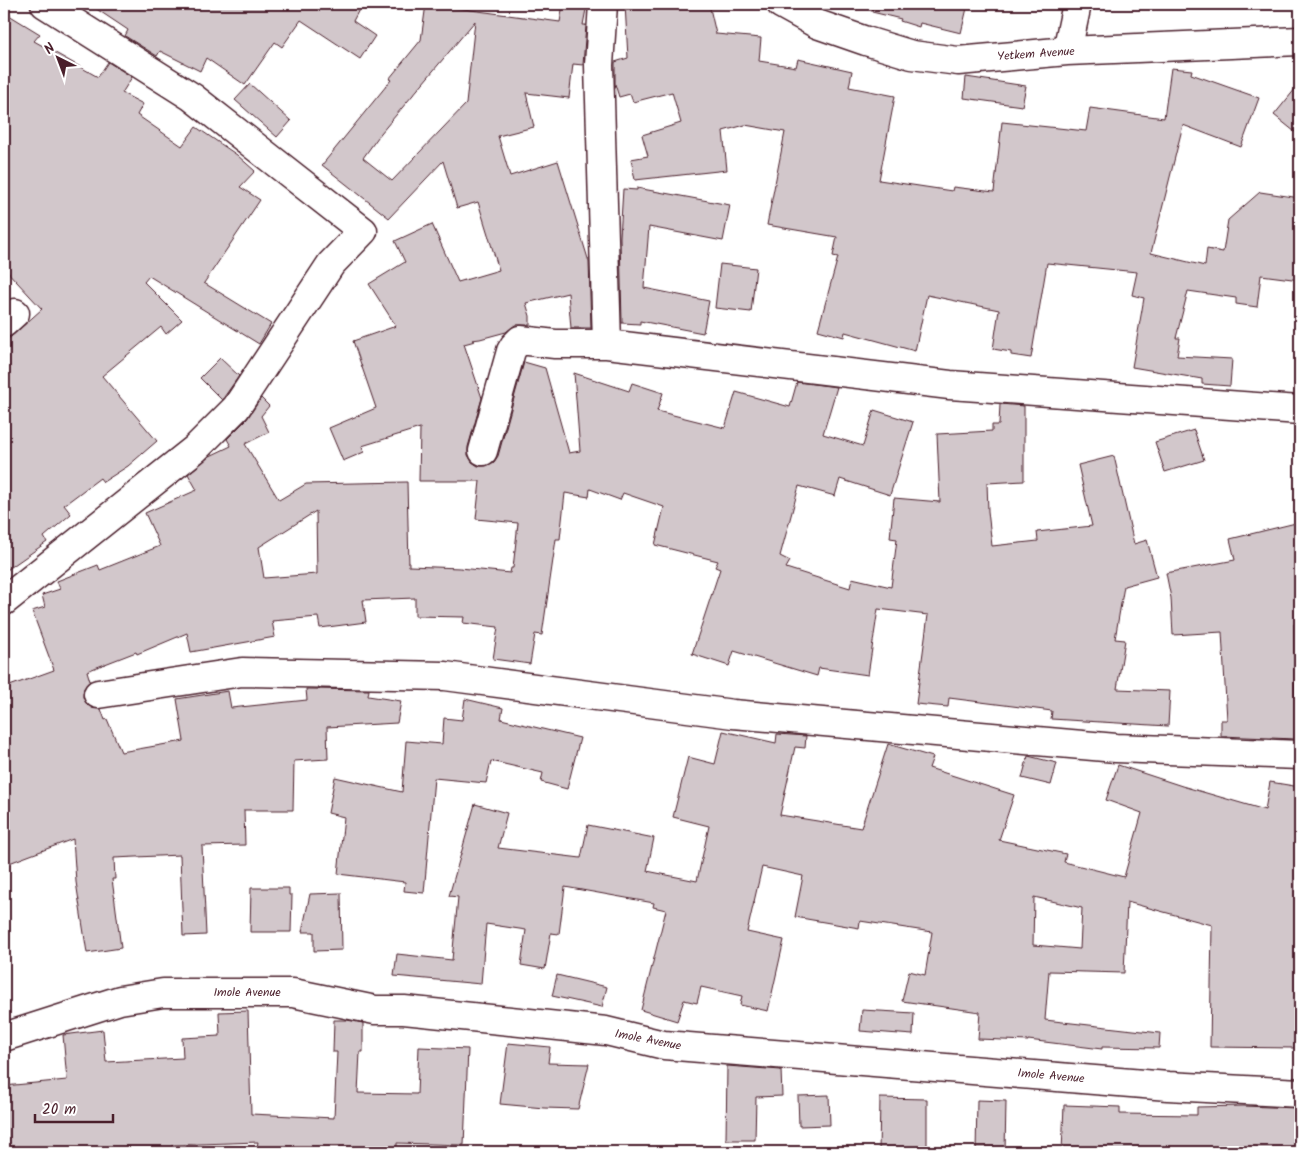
<svg xmlns="http://www.w3.org/2000/svg" width="1304" height="1156" viewBox="0 0 1304 1156" font-family="Kalam,sans-serif">
<style>
.building{fill:#d2c7cb;stroke:#4a1f2b;fill-rule:evenodd}
.lines{fill:none;stroke-linecap:round;stroke-linejoin:round}
.minor-casing{stroke:#4a1f2b;stroke-width:31}
.minor{stroke:#fff;stroke-width:28}
.labels{text-anchor:middle;dominant-baseline:central;stroke-width:4;stroke-linejoin:round;paint-order:stroke}
.street-label{font-size:12px;fill:#4a1f2b;stroke:#fff}
</style>
<rect width="100%" height="100%" fill="#fff"/>
<filter id="ink" filterUnits="userSpaceOnUse"><feTurbulence type="fractalNoise" baseFrequency=".02" numOctaves="2"/><feDisplacementMap in="SourceGraphic" scale="10" xChannelSelector="R" yChannelSelector="G"/><feConvolveMatrix kernelMatrix="1 2 1 2 8 2 1 2 1" color-interpolation-filters="sRGB"/></filter>
<g filter="url(#ink)">
<path class="building" d="M89 4H362L353 21 375 36 360 59 301 20 282 47 275 42 245 85 206 58 200 71 160 51 157 56 125 36 128 30Z
M426 4 560 22 563 4H587L583 25H586L583 65 573 64 569 98 526 93 534 127 498 136 510 176 558 161 589 262 591 328H571L568 293 526 303 530 316V325H515L506 332 480 339 472 340 475 341 464 344 482 398 468 447V455L472 462 478 466H486L494 462 498 456 524 362 545 368 569 453 580 451 574 373 629 391 632 383 663 393 657 411 725 428 736 392 790 407 797 382 837 387 823 434 863 446 874 410 913 422 890 495 840 479 835 496 799 486 780 556 790 561 786 568 850 588 852 578 891 587 897 539 890 538 894 498 940 502 937 434 992 431V425H999L1000 404 1024 406V481L987 483 988 511 992 546 1038 541 1037 532 1092 526 1078 465 1114 456 1134 544 1147 540 1157 577 1124 586 1115 639 1125 640 1117 689 1170 691 1168 726 1051 719 1052 711 949 698 948 707 916 704 928 615 878 609 868 675 819 668 817 676 734 651 729 666 692 654 720 569 715 567 718 561 655 545 664 507 623 493 620 500 590 489 589 497 565 493 560 539H556L542 635 535 634 530 664 493 659 498 627 463 623 464 617 415 616V598L363 600 366 622 320 628 318 617 272 621 275 637 191 652 187 633 137 654 136 652 87 671 90 681 84 688 83 697 86 703 92 708 101 709 105 720 107 719 121 752 184 741 177 699 228 691 231 708 307 700 306 689H311L369 690 368 696 401 701 397 723 327 727 328 759 294 761 293 810H244L245 845 202 846 206 935 183 936 180 855 114 858 115 879H112L121 948 87 953 76 882 73 839 4 865V688L54 670 32 611 45 607 42 595 60 589 57 581 98 565 100 570 160 546 145 513 197 490 188 474 210 456 231 446 227 439 247 419 261 398 269 406 261 416 269 432 245 444 279 500 306 484 407 482 409 566 460 568 510 573 511 568H513L518 523 476 519 480 481H419L420 428 362 446 364 452 343 461 329 428 376 408 353 341 396 326 369 284 405 262 395 241 432 224 458 282 499 270 478 202 457 208 443 161 389 218 322 165 391 80 389 79 421 40ZM475 21 466 104 392 181 363 158 381 133ZM316 511 317 574 264 578 259 547Z
M625 4H709L716 34 761 38 759 61 796 67 798 59 852 71 849 87 895 96 879 180 952 191 953 187 994 192 1002 122 1086 131 1090 108 1164 118 1171 68 1192 70 1191 74 1259 98 1241 147 1183 125 1151 253 1205 266 1207 249 1223 252 1228 220 1260 192 1300 198V280L1261 275 1257 307 1236 304V298L1188 291 1176 338H1180L1177 356 1232 359 1230 386 1202 384V379L1132 367 1144 298 1132 295 1137 272 1047 263 1031 358 1011 355V352L993 349 999 310 927 295 915 351 845 332 844 337 818 330 838 257 833 256 837 237 767 225 785 132 745 125 723 131 727 170 635 180 631 159 648 156 642 135 681 123 672 92 633 102 630 94 619 97 615 84V62L628 58Z
M873 4H968L961 33 920 23 919 27 900 21 901 19 872 12Z
M4 12 40 34 34 41 98 77 108 62 132 77 122 93 143 104 137 115 182 146 196 127 237 155 255 171 240 187 260 200 204 283 271 324 259 344 149 276 144 282 182 320 166 334 161 327 102 376 157 441 128 466 103 482 100 478 64 505 71 514 44 537 47 542 4 572V343L42 309 4 268Z
M966 77 1026 86 1022 106 964 98Z
M1300 83V136L1274 115Z
M250 84 291 121 277 137 235 100Z
M637 188 730 205 723 241 649 227 644 288 709 301 703 333 640 321V324L622 323 620 237 623 189 637 190Z
M720 264 756 268 751 312 715 308Z
M220 358 239 376 222 400 200 378Z
M1194 430 1204 460 1165 472 1155 442Z
M1300 522V623L1294 624 1295 739 1221 736V720H1227L1222 632 1173 635 1171 598 1166 573 1235 560 1230 539Z
M465 699 503 708 501 719 580 738 567 789 541 782 543 773 491 761 486 783 434 778 424 893 404 891 405 882 338 874 344 817 328 813 335 777 402 792 406 741 442 744 444 718 462 720Z
M723 731 776 743 777 734 806 736 805 748 795 747 780 815 861 828 888 744 933 757 929 768 1014 795 999 840 1066 854 1064 862 1124 877 1142 813 1106 800 1118 765 1182 786 1265 810 1270 782 1300 787V918H1298L1295 1048 1210 1047 1212 925 1127 902 1124 973 1049 971 1045 1020 1160 1033 1159 1048 1102 1047V1049L1028 1040V1041L978 1039 980 1012 902 1001 909 971 925 975 932 932 860 921 859 928 795 917 803 876 762 867 747 932 784 940 768 1011 740 1005 742 996 701 987 697 1003 684 1000 677 1021 641 1010 666 910 653 907 654 903 565 887 559 934 551 933 545 969 521 965 526 930 486 924 481 984 394 976 397 954 452 960 458 897 449 896 475 804 507 813 498 848 581 858 588 825 654 838 647 871 697 881 709 826 673 817 688 757 715 764ZM1034 897 1082 908 1080 949 1033 945Z
M1028 756 1057 763 1051 785 1022 778Z
M251 888H289V895H292L291 932H250Z
M341 893 342 950 314 951V932H302L310 894Z
M557 975 607 987 602 1007 552 996Z
M862 1010 914 1013 913 1035 860 1031Z
M248 1011 251 1114 334 1118 337 1052H333L334 1020H347L363 1023V1052H360L358 1093 417 1094 419 1047 468 1049 464 1145 397 1143V1152H361L257 1147 258 1142 172 1145 173 1152H4V1086L67 1080 63 1035 103 1030 106 1062 183 1058 182 1038 220 1036 219 1012Z
M508 1043 550 1047 548 1063 589 1064 578 1109 544 1108 500 1104Z
M727 1066 781 1070 782 1096 756 1097 755 1140H726Z
M829 1095 830 1125 799 1126 798 1096Z
M880 1098 927 1099V1152H879Z
M977 1100 1006 1101 1005 1152H976Z
M1064 1105 1120 1107V1114L1197 1115V1107L1243 1106 1297 1108V1152H1062Z"/>
<g class="lines">
<g class="minor-casing">
<path id="minor" d="M603 4 599 65 607 344
M781 4 817 24 866 41 912 55 958 61 1067 51 1300 41
M1067 51 1077 4
M4 323 15 313
M483 451 511 351 514 346 520 340 555 344H607L950 385 1300 410
M4 601 195 449 236 408 331 264 363 231 192 97 45 4
M98 694 242 672 445 676 733 714 1116 748 1300 755
M4 1037 120 1000 163 993H293L375 1010H404L606 1031 664 1045 1168 1086 1300 1093"/>
</g>
<use href="#minor" class="minor"/>
</g>
</g>
<g class="labels">
<g class="street-label">
<text transform="translate(1036 54) rotate(-4)">Yetkem Avenue</text>
<text x="247" y="992">Imole Avenue</text>
<text transform="translate(648 1040) rotate(11)">Imole Avenue</text>
<text transform="translate(1051 1076) rotate(5)">Imole Avenue</text>
</g>
</g>
<rect width="1304" height="1156" fill="none" stroke="#fff" stroke-width="20"/>
<rect x="10" y="10" width="1284" height="1136" fill="none" stroke="#4a1f2b" stroke-width="2" filter="url(#ink)"/>
<g transform="translate(58 58) rotate(318)" stroke="#ffffff" stroke-width="4" paint-order="stroke">
<path d="M0-4L9 19L0 12L-9 19Z" fill="#4a1f2b"/>
<text y="-8" font-size="14" font-weight="bold" text-anchor="middle" fill="#4a1f2b">N</text>
</g>
<path d="M35 1114v8h78v-8" fill="none" stroke="#4a1f2b" stroke-width="2.5"/>
<text x="42" y="1114" font-size="15" fill="#4a1f2b" stroke="#ffffff" stroke-width="4" paint-order="stroke">20 m</text>
</svg>
